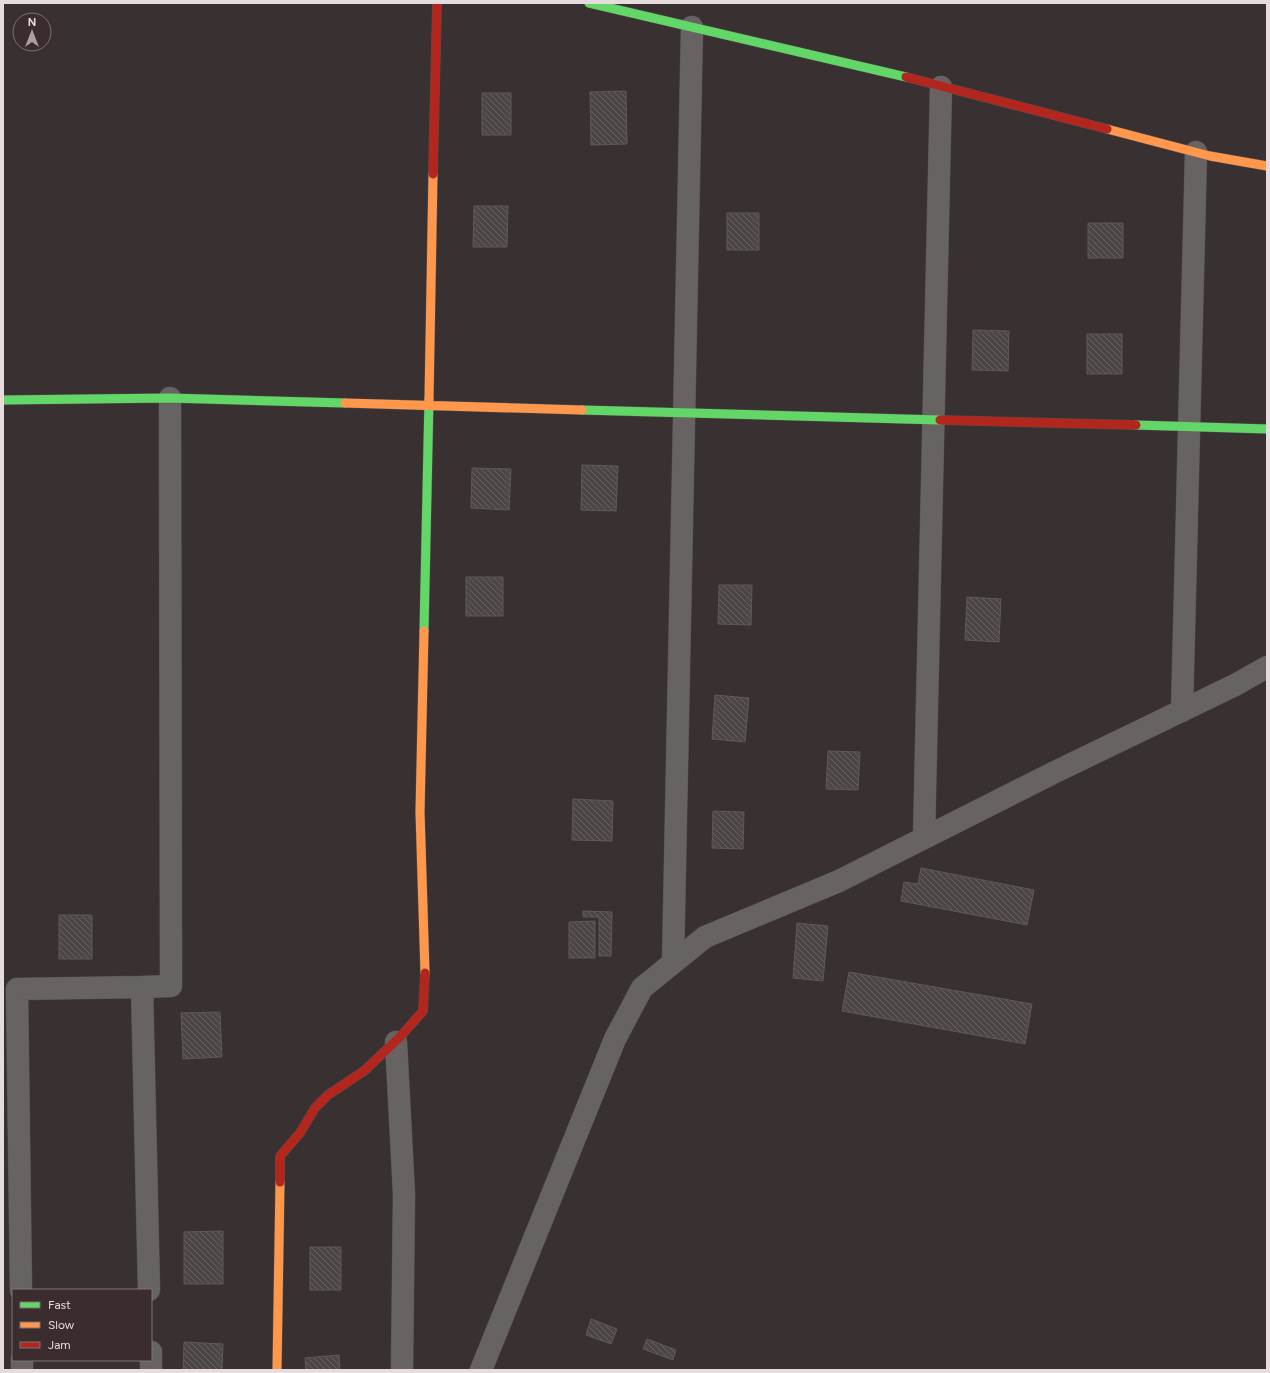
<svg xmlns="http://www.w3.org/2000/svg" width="1270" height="1373" viewBox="0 0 1270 1373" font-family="Figtree,sans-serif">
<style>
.building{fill:url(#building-back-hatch);stroke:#5f595a}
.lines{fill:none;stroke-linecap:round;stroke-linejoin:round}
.street-casing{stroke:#534c4d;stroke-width:23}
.fast-casing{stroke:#534c4d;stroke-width:10}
.slow-casing{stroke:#534c4d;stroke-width:10}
.jam-casing{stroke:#534c4d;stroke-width:10}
.street{stroke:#686363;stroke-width:22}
.fast{stroke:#63d668;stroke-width:9}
.slow{stroke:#ff974d;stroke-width:9}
.jam{stroke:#b3261e;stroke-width:9}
</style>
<defs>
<pattern id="building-back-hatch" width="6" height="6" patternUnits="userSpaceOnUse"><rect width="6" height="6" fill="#4d4647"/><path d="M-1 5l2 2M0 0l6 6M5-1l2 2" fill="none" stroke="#676061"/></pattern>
</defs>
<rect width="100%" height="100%" fill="#383031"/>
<path class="building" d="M626 91 627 144 591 145 590 92Z
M482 93H511V135H482Z
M474 206H508L507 247H473Z
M727 213H759V250H727Z
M1088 223H1123V258H1088Z
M973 330 1009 331 1008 371 972 370Z
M1087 334H1122V374H1087Z
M582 465 618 466 616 511 581 510Z
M472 468 511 469 509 510 471 508Z
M466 577H503V616H466Z
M719 585H752L751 625 718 624Z
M967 597 1001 599 999 642 965 640Z
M715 695 749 698 745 742 712 739Z
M828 751 860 752 858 790 826 789Z
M573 799 613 801 612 841 572 840Z
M713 811 744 812 743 849 712 848Z
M921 868 1034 890 1027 925 901 901 904 882 918 884Z
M583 911 612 912 611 956H599V917H583Z
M59 915H92V959H59Z
M595 921V958H569V922Z
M797 923 828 926 823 981 793 978Z
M849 972 1032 1004 1025 1044 842 1011Z
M220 1012 222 1057 183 1059 181 1013Z
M223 1231V1284H184V1232Z
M310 1247H341V1290H310Z
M591 1319 617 1329 611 1344 586 1335Z
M647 1339 676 1350 673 1360 643 1349Z
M184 1342 223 1344 222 1370H183Z
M339 1355 340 1370H306L305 1358Z"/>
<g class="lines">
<g class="street-casing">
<path id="street" d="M1182 711 1196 152
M924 838 941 87
M673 962 692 27
M396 1042 404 1194 402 1370
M21 1290 17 989 142 987
M149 1290 142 987 171 986 170 398
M151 1352V1370
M22 1360V1370
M481 1370 615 1039 642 988 705 937 839 881 1055 772 1235 685 1267 667"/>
</g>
<g class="fast-casing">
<path id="fast" d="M589 3 906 77
M3 400 170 398 345 403
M582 410 940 420
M1136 425 1267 429
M424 631 429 399"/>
</g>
<g class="slow-casing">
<path id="slow" d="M1107 129 1210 156 1267 166
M429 399 433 174
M345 403 582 410
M424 631 420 812 425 973
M277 1370 280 1182"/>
</g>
<g class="jam-casing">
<path id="jam" d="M906 77 1107 129
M433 174 437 3
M940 420 1136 425
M280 1182V1156L300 1133 315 1108 328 1095 364 1071 400 1037 423 1011 425 973"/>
</g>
<use href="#street" class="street"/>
<use href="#fast" class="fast"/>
<use href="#slow" class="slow"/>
<use href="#jam" class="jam"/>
</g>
<rect width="1270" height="1373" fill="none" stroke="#e6dcdd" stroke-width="8"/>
<rect x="12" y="1289" width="140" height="72" fill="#3b2c2e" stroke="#7f7274"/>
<rect x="20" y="1302" width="20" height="6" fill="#63d668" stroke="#7f7274"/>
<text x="48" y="1309" font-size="12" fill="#e6dcdd">Fast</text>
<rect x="20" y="1322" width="20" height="6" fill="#ff974d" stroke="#7f7274"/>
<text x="48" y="1329" font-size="12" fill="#e6dcdd">Slow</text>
<rect x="20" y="1342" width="20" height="6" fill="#b3261e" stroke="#7f7274"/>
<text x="48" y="1349" font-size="12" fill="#e6dcdd">Jam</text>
<g transform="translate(32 32)"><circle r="19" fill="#3b2c2e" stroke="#7f7274"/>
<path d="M0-3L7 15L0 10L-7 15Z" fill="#a9a0a1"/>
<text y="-6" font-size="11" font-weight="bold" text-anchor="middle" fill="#e6dcdd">N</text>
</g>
</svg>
